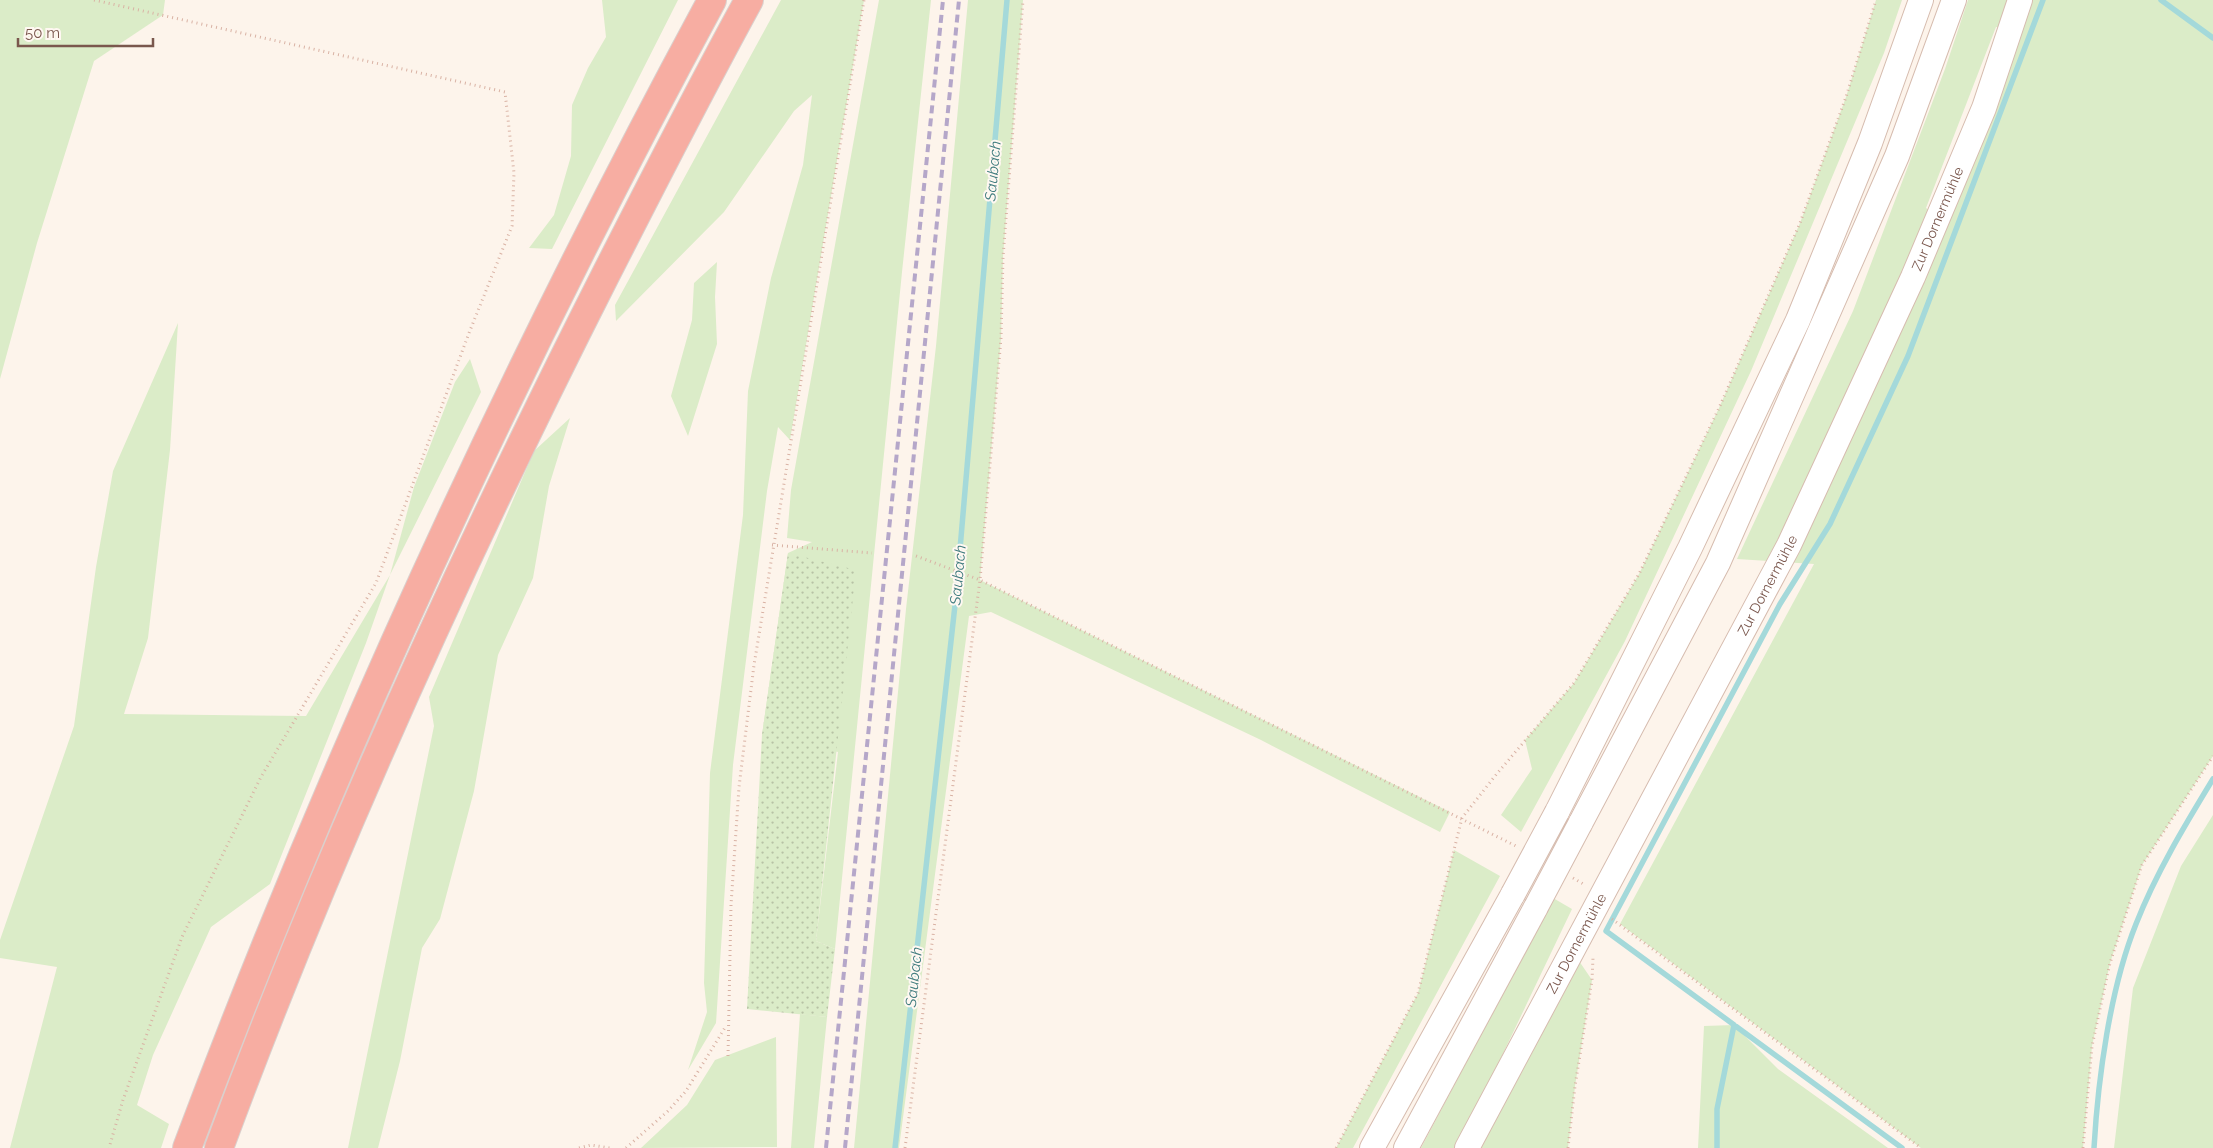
<svg xmlns="http://www.w3.org/2000/svg" width="2213" height="1148" viewBox="0 0 2213 1148" font-family="Raleway,sans-serif">
<style>
.grass{fill:#dbecc8;fill-rule:evenodd}
.park{fill:url(#park-dots)}
.lines{fill:none;stroke-linecap:round;stroke-linejoin:round}
.stream{stroke:#a4d9da;stroke-width:5.5}
.secondary-casing{stroke:#d6bcaf;stroke-width:26}
.highway-casing{stroke:#dad0cd;stroke-width:30}
.path{stroke:#d9b2a4;stroke-width:3;stroke-dasharray:1 4;stroke-linecap:butt}
.secondary{stroke:#fff;stroke-width:24}
.highway{stroke:#f7ada2;stroke-width:28}
.rail{stroke:#b5a7c9;stroke-width:4;stroke-dasharray:8 5;stroke-linecap:butt}
.secondary-bridge-casing{stroke:#d6bcaf;stroke-width:26;stroke-linecap:butt}
.secondary-bridge{stroke:#fff;stroke-width:24}
.labels{text-anchor:middle;dominant-baseline:central;stroke-width:4;stroke-linejoin:round;paint-order:stroke}
.street-label{font-size:14px;fill:#7a574d;stroke:#fff8f2}
.water-label{font-size:15px;font-style:italic;fill:#407c7e;stroke:#fff8f2}
</style>
<defs>
<pattern id="park-dots" width="8" height="8" patternUnits="userSpaceOnUse" patternTransform="scale(1.25)"><rect width="8" height="8" fill="#dbecc8"/><path d="M2 2h.1M6 6h.1" fill="none" stroke="#b7c2a5" stroke-width="1.8" stroke-linecap="round"/></pattern>
</defs>
<rect width="100%" height="100%" fill="#fdf4eb"/>
<path class="grass" d="M0 0H165L163 15 94 61 37 243 0 379Z
M602 0H678L552 249 529 248 554 215 571 156 572 105 588 68 606 37Z
M781 0H864L790 440 778 427 767 491 733 765 716 1023 688 1070 707 1012 704 983 710 773 743 515 748 391 771 278 803 165 812 95 794 111 724 212 616 321 615 305Z
M879 0H931L902 272 835 949 816 941 838 752 762 735 788 553 812 542 787 538 791 490Z
M968 0H1023L1003 257 1001 338 980 580 1450 812 1440 832 1261 740 991 612 969 616 899 1148H854L906 609 936 346Z
M1876 0H1902L1884 53 1751 371 1625 641 1521 832 1501 815 1532 769 1525 740 1574 683 1639 574 1719 408 1800 223 1846 97Z
M1968 0H2213V756L2142 865 2110 963 2092 1046 2083 1148H1921L1620 924 1814 564 1737 559 1853 311 1945 69ZM1996 27 2010 30 1938 217 1926 208Z
M717 262 715 297 717 344 688 436 671 396 692 320 694 283Z
M178 323 170 450 148 638 124 714 306 716 390 575 414 487 455 382 470 359 481 392 390 575 366 643 270 884 211 927 153 1055 137 1105 169 1124 161 1148H10L57 967 0 958V940L74 726 96 567 113 471Z
M570 418 549 486 533 578 498 655 474 791 440 919 422 948 400 1061 378 1148H348L434 726 429 697 534 451Z
M2213 815V1148H2114L2133 988 2181 866Z
M1454 850 1500 876 1353 1148H1336L1418 993Z
M1553 898 1572 909 1478 1106 1455 1148H1421Z
M1577 958 1592 980 1575 1086 1568 1148H1479Z
M800 1014 827 1017 814 1148H791Z
M1734 1025 1778 1069 1888 1148H1698L1704 1026Z
M776 1037 777 1147 641 1148 687 1105 715 1060Z"/>
<path class="park" d="M788 553 856 570 816 941 835 949 827 1017 747 1009 762 735Z"/>
<g class="lines">
<path class="stream" d="M2161 0 2213 38
M895 1148 956 596 1007 0
M1717 1148V1109L1734 1025
M1902 1148 1606 931 1780 604 1830 524 1908 356 2043 0
M2094 1148C2098 1078 2110 989 2136 924 2156 873 2185 825 2213 779"/>
<g class="secondary-casing">
<g id="secondary">
<path d="M1557 812 1690 548 1798 320 1870 143 1921 0"/>
<path d="M1580 824 1718 563 1897 156 1954 0"/>
<path d="M1372 1148 1513 894"/>
<path d="M1406 1148 1536 907"/>
<path id="s1" d="M1467 1148 1789 545 1913 277 1984 108 2020 0"/>
</g>
</g>
<g class="highway-casing">
<path id="highway" d="M187 1148C335 754 512 370 712 0
M219 1148C329 850 461 560 605 276 652 184 699 91 749 0"/>
</g>
<path class="path" d="M94 0 505 92 514 173 512 226 469 333 376 583 261 777 182 937 123 1100 109 1148
M772 545 872 553
M916 556 980 580 1518 847
M1573 878 1585 885
M1612 919 1921 1148
M728 1056 731 905 739 787 754 665 864 0
M579 1148 591 1145 610 1148
M626 1148 668 1111 686 1091 726 1026
M905 1148 980 580 1001 338 1003 257 1023 0
M1336 1148 1418 993 1462 818 1495 776 1574 683 1639 574 1719 408 1800 223 1846 97 1876 0
M1568 1148 1575 1086 1592 980 1593 958
M2083 1148 2092 1046 2110 963 2142 865 2213 756"/>
<use href="#secondary" class="secondary"/>
<use href="#highway" class="highway"/>
<path class="rail" d="M826 1148 943 0
M845 1148 959 0"/>
<g class="secondary-bridge-casing">
<path id="secondary-bridge" d="M1513 894 1557 812
M1536 907 1580 824"/>
</g>
<use href="#secondary-bridge" class="secondary-bridge"/>
</g>
<g class="labels">
<g class="street-label">
<text stroke="none"><textPath href="#s1" startOffset="1042">Zur Dornermühle</textPath></text>
<text stroke="none"><textPath href="#s1" startOffset="638">Zur Dornermühle</textPath></text>
<text stroke="none"><textPath href="#s1" startOffset="232">Zur Dornermühle</textPath></text>
</g>
<g class="water-label">
<text transform="translate(993 171) rotate(-85)">Saubach</text>
<text transform="translate(958 575) rotate(-85)">Saubach</text>
<text transform="translate(914 977) rotate(-84)">Saubach</text>
</g>
</g>
<path d="M18 38v8h135v-8" fill="none" stroke="#7a574d" stroke-width="2.5"/>
<text x="25" y="38" font-size="15" fill="#7a574d" stroke="#fff8f2" stroke-width="4" paint-order="stroke">50 m</text>
</svg>
